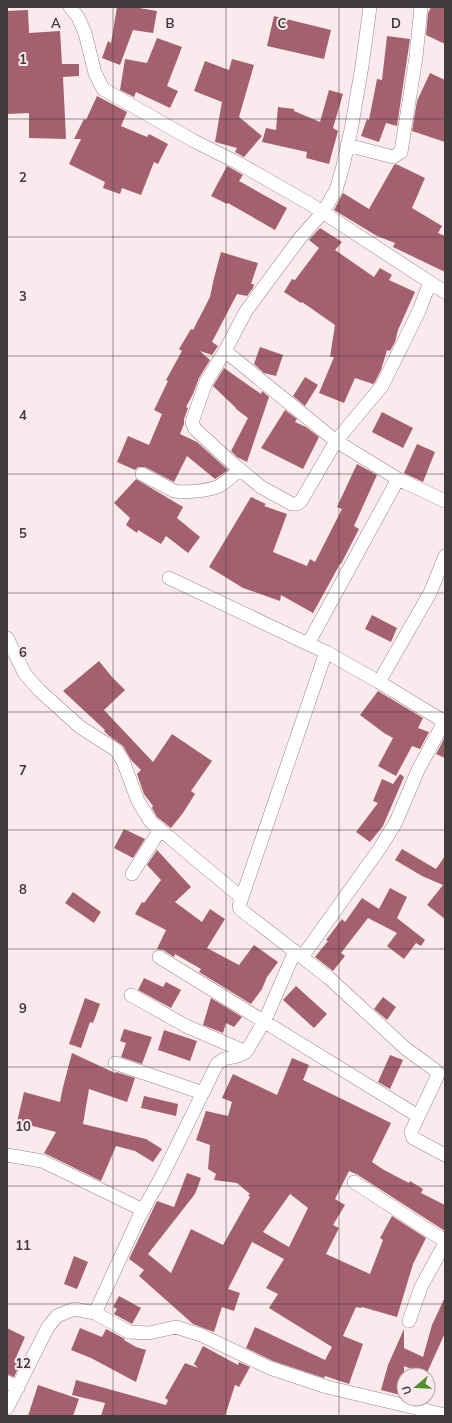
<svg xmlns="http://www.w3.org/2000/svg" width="452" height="1423" viewBox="0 0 452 1423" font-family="Mulish,sans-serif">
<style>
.building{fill:#a3606f;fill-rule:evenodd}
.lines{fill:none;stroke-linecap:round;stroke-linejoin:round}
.minor-casing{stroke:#96888a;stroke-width:14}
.minor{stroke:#fff;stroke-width:13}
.grid{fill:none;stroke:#413b3c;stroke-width:1;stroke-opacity:0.55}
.grid-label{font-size:13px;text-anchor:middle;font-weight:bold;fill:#413b3c;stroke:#faeaed;stroke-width:4;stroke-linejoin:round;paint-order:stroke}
</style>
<rect width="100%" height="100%" fill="#faeaed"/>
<path class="building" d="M117 7H133L157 11 153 33 133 30 120 65 102 58 108 41 111 43Z
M431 7H445V44L426 35 428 13Z
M28 10 29 33 60 31 62 64H79V76L63 77 66 139 29 138V113L7 114V11Z
M274 16 331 30 324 59 267 46Z
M387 36 410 39 397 126 386 123 379 142 361 136 367 119 369 120 377 79 382 80Z
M157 38 182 47 167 86 178 91 170 108 136 92 134 97 120 90 125 59 147 63Z
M232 59 254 65 239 117 262 136 244 157 235 152 237 148 215 142 222 102 194 91 205 61 229 70Z
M430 73 445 80V142L412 131 417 101Z
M329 90 343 94 333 128 338 131 329 164 306 158 307 152 262 142 266 128 276 130 278 107 294 109V111L320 122Z
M97 96 127 112 121 126 147 137 149 134 168 144 158 164 154 162 141 195 122 188 120 194 103 188 105 182 69 164 81 139H74L84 119 86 120Z
M396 164 425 178 412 208 442 226 438 233 445 236V272L393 247 395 243 377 236 334 210 343 193 369 209 394 165Z
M227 166 243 175 239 181 287 208 275 230 228 203 227 204 211 196Z
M320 228 342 242 335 250 374 277 380 268 392 275 389 280 415 292 398 330 395 342 390 351 387 350 381 370 375 382 373 384 355 378 344 403 319 393 334 357H330L335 325 302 302 301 303 284 292 292 279 295 280 319 248 309 240Z
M221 252 258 263 251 284H254L253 288 247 296 237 294 212 342 218 346 212 355 200 351 210 360 199 378 193 394 186 407 188 408 184 419V424L180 434 197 442 228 470 215 479 187 456 174 482 145 467H138L135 470 117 462 128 436 149 445 162 414 154 410 168 381 166 380 182 351 179 349 191 329 193 330 210 297 214 278Z
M260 347 283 355 276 376 264 373 254 364Z
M224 368 261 394 262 391 269 397 247 462 237 457 231 451 248 418 236 409V408L213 386Z
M305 377 318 385 305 406 293 396Z
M285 410 297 419 295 422 306 427 319 437 303 469 261 448Z
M382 412 413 428 403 448 372 432Z
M417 444 435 452 423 482 404 473Z
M357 464 377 475 354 526 359 529 341 564H340L313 613 281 595 280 601 243 588 209 567 251 497 266 504 264 506 287 514 273 552 307 566 310 559 315 562 342 509 337 507Z
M136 479 183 507 177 518 200 537 188 553 166 536 161 544 138 530 137 533 126 525 130 518 114 503Z
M372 615 397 628 391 642 365 629Z
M99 661 112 677 125 690 104 710 153 762 172 734 212 761 191 791 195 794 183 813 171 828 157 817 152 808 153 806 144 794 137 774 141 770 131 760 123 746 108 735 104 731 105 730 63 691Z
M378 691 423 718 418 728 429 732 420 749 412 746 396 776 378 766 393 738 384 733 360 715Z
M445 737V758L436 754Z
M400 774 404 777 383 826 370 842 356 832 378 803 373 801 382 779 393 784Z
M124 829 145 839 133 858 114 848Z
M402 849 436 869 445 856V919L427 905 443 885 422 876 395 860Z
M157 850 191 887 175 902 202 922 210 909 225 919 207 948 239 965 254 945 278 962 267 977 262 989 251 1004 199 972 201 969 175 954 174 957 163 950 157 949 166 930 135 914 142 902 144 903 161 880 147 865Z
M390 888 407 897 397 918 425 940 421 946 416 943 404 959 387 946 397 933 368 918 341 953 345 956 333 971 315 957 328 941 326 940 342 919 345 922 362 898 379 909Z
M73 892 101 912 94 923 65 903Z
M144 978 163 987 166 982 181 990 171 1008 138 990Z
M296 986 327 1014 314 1028 283 1000Z
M383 997 396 1007 387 1020 374 1009Z
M85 998 100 1004 93 1023 90 1022 81 1048 69 1044Z
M211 998 242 1017 234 1027 226 1023 223 1033 203 1025Z
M124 1029 152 1037 142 1064 121 1057 126 1043 120 1041Z
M164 1030 197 1041 190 1061 158 1050Z
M72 1053 115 1073 116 1072 135 1078 127 1102 89 1089 83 1124 146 1139 162 1149 153 1162 135 1151 116 1146 101 1181 44 1153 56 1132 17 1122 24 1092 60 1102 63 1087Z
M390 1055 403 1060 390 1089 378 1082Z
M292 1058 309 1065 303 1080 391 1123 372 1162 384 1170 409 1183 410 1181 423 1189 421 1193 445 1205V1231L358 1175 349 1171 335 1199 345 1205 333 1225 339 1228 326 1254 370 1274 383 1240 380 1238 392 1216 426 1238 413 1264 397 1317 362 1307 361 1308 356 1307 343 1336 363 1344 349 1384 325 1376 324 1378 273 1361 246 1348 255 1327 325 1360 332 1347 269 1308 278 1294 266 1288 284 1259 252 1242 228 1289 240 1293 234 1311 222 1307 214 1332 193 1324 139 1276 144 1270 129 1259 157 1201 174 1207 187 1173 201 1178 195 1194 148 1254 171 1273 191 1229 223 1245 250 1197 248 1195 250 1194 237 1183 214 1180 216 1174 208 1169 210 1145 196 1140 206 1111 228 1116 232 1102 222 1098 233 1074 277 1095ZM290 1194 308 1208 289 1247 263 1232Z
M144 1096 178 1104 176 1116 141 1108Z
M74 1256 88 1262 77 1289 64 1284Z
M119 1296 141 1308 132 1324 114 1314 117 1309 113 1307Z
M445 1297V1333L426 1375 404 1366V1396L381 1390 388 1365 404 1329V1348L423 1357 432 1325Z
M7 1328 25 1337 14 1362 20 1364 14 1377 7 1374Z
M80 1328 102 1337 106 1329 125 1339 124 1340 136 1347 146 1350 136 1382 91 1358 71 1350Z
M203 1346 238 1365 239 1362 250 1367 239 1387 235 1385 225 1416H101L105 1403 72 1395 76 1380 166 1405 168 1400 165 1398 185 1363 198 1368 194 1364Z
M38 1385 79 1399 73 1416H28Z"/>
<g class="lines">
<g class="minor-casing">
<path id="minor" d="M70 7 78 17 85 33 95 73 103 89 194 141 240 164 310 204 445 292
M370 7 362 66 351 130 343 166 336 190 323 212 300 238 246 311 225 351 206 382 192 422 195 429 231 462 261 487 292 504H297L301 501 336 441 382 386 419 311 430 282
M347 145 393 157 401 152 416 57 421 7
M225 351 336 441 398 479 445 501
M142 474 174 491C184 493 209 491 219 486 226 482 233 475 240 470
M445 556 430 593 379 682 445 722
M169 578 308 644
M7 638 25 674 39 690 80 727 116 750 123 761 138 801 151 822 242 898
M326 652 239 906 240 909 329 978 405 1048 435 1070 438 1073 437 1077 411 1132 413 1138 445 1155
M379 682 326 652 308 644 398 479
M132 874 160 830
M159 957 418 1116
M302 957 380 848 396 822 418 770 445 720
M131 995 186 1026 246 1052
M115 1063 203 1093
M7 1155 42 1161 143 1210
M354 1182 445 1241
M95 1313 139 1217 163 1174 217 1064 224 1059 238 1056 246 1052 265 1020 295 951
M409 1321 421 1287 445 1243
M7 1382 18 1388
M7 1408 48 1327 57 1316 74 1309 95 1313 129 1332 149 1333 176 1327 201 1335 270 1368 327 1387 445 1415"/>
</g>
<use href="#minor" class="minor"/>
</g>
<path class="grid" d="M113 7V1416M226 7V1416M339 7V1416M7 119H445M7 237H445M7 356H445M7 474H445M7 593H445M7 712H445M7 830H445M7 949H445M7 1067H445M7 1186H445M7 1304H445"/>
<g class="grid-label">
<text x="56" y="28">A</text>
<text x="170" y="28">B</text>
<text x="282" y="28">C</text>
<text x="396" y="28">D</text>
<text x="23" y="64">1</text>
<text x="23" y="182">2</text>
<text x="23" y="301">3</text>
<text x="23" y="420">4</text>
<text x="23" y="538">5</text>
<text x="23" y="657">6</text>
<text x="23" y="775">7</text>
<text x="23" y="894">8</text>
<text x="23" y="1013">9</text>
<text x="23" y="1131">10</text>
<text x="23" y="1250">11</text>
<text x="23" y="1368">12</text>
</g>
<rect width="452" height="1423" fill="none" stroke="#413b3c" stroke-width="16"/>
<g transform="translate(416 1387) rotate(251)"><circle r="19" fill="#faeaed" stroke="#b0a4a6"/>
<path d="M0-3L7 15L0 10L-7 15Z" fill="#548f2d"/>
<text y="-6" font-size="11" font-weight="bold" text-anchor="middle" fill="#413b3c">U</text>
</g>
</svg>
